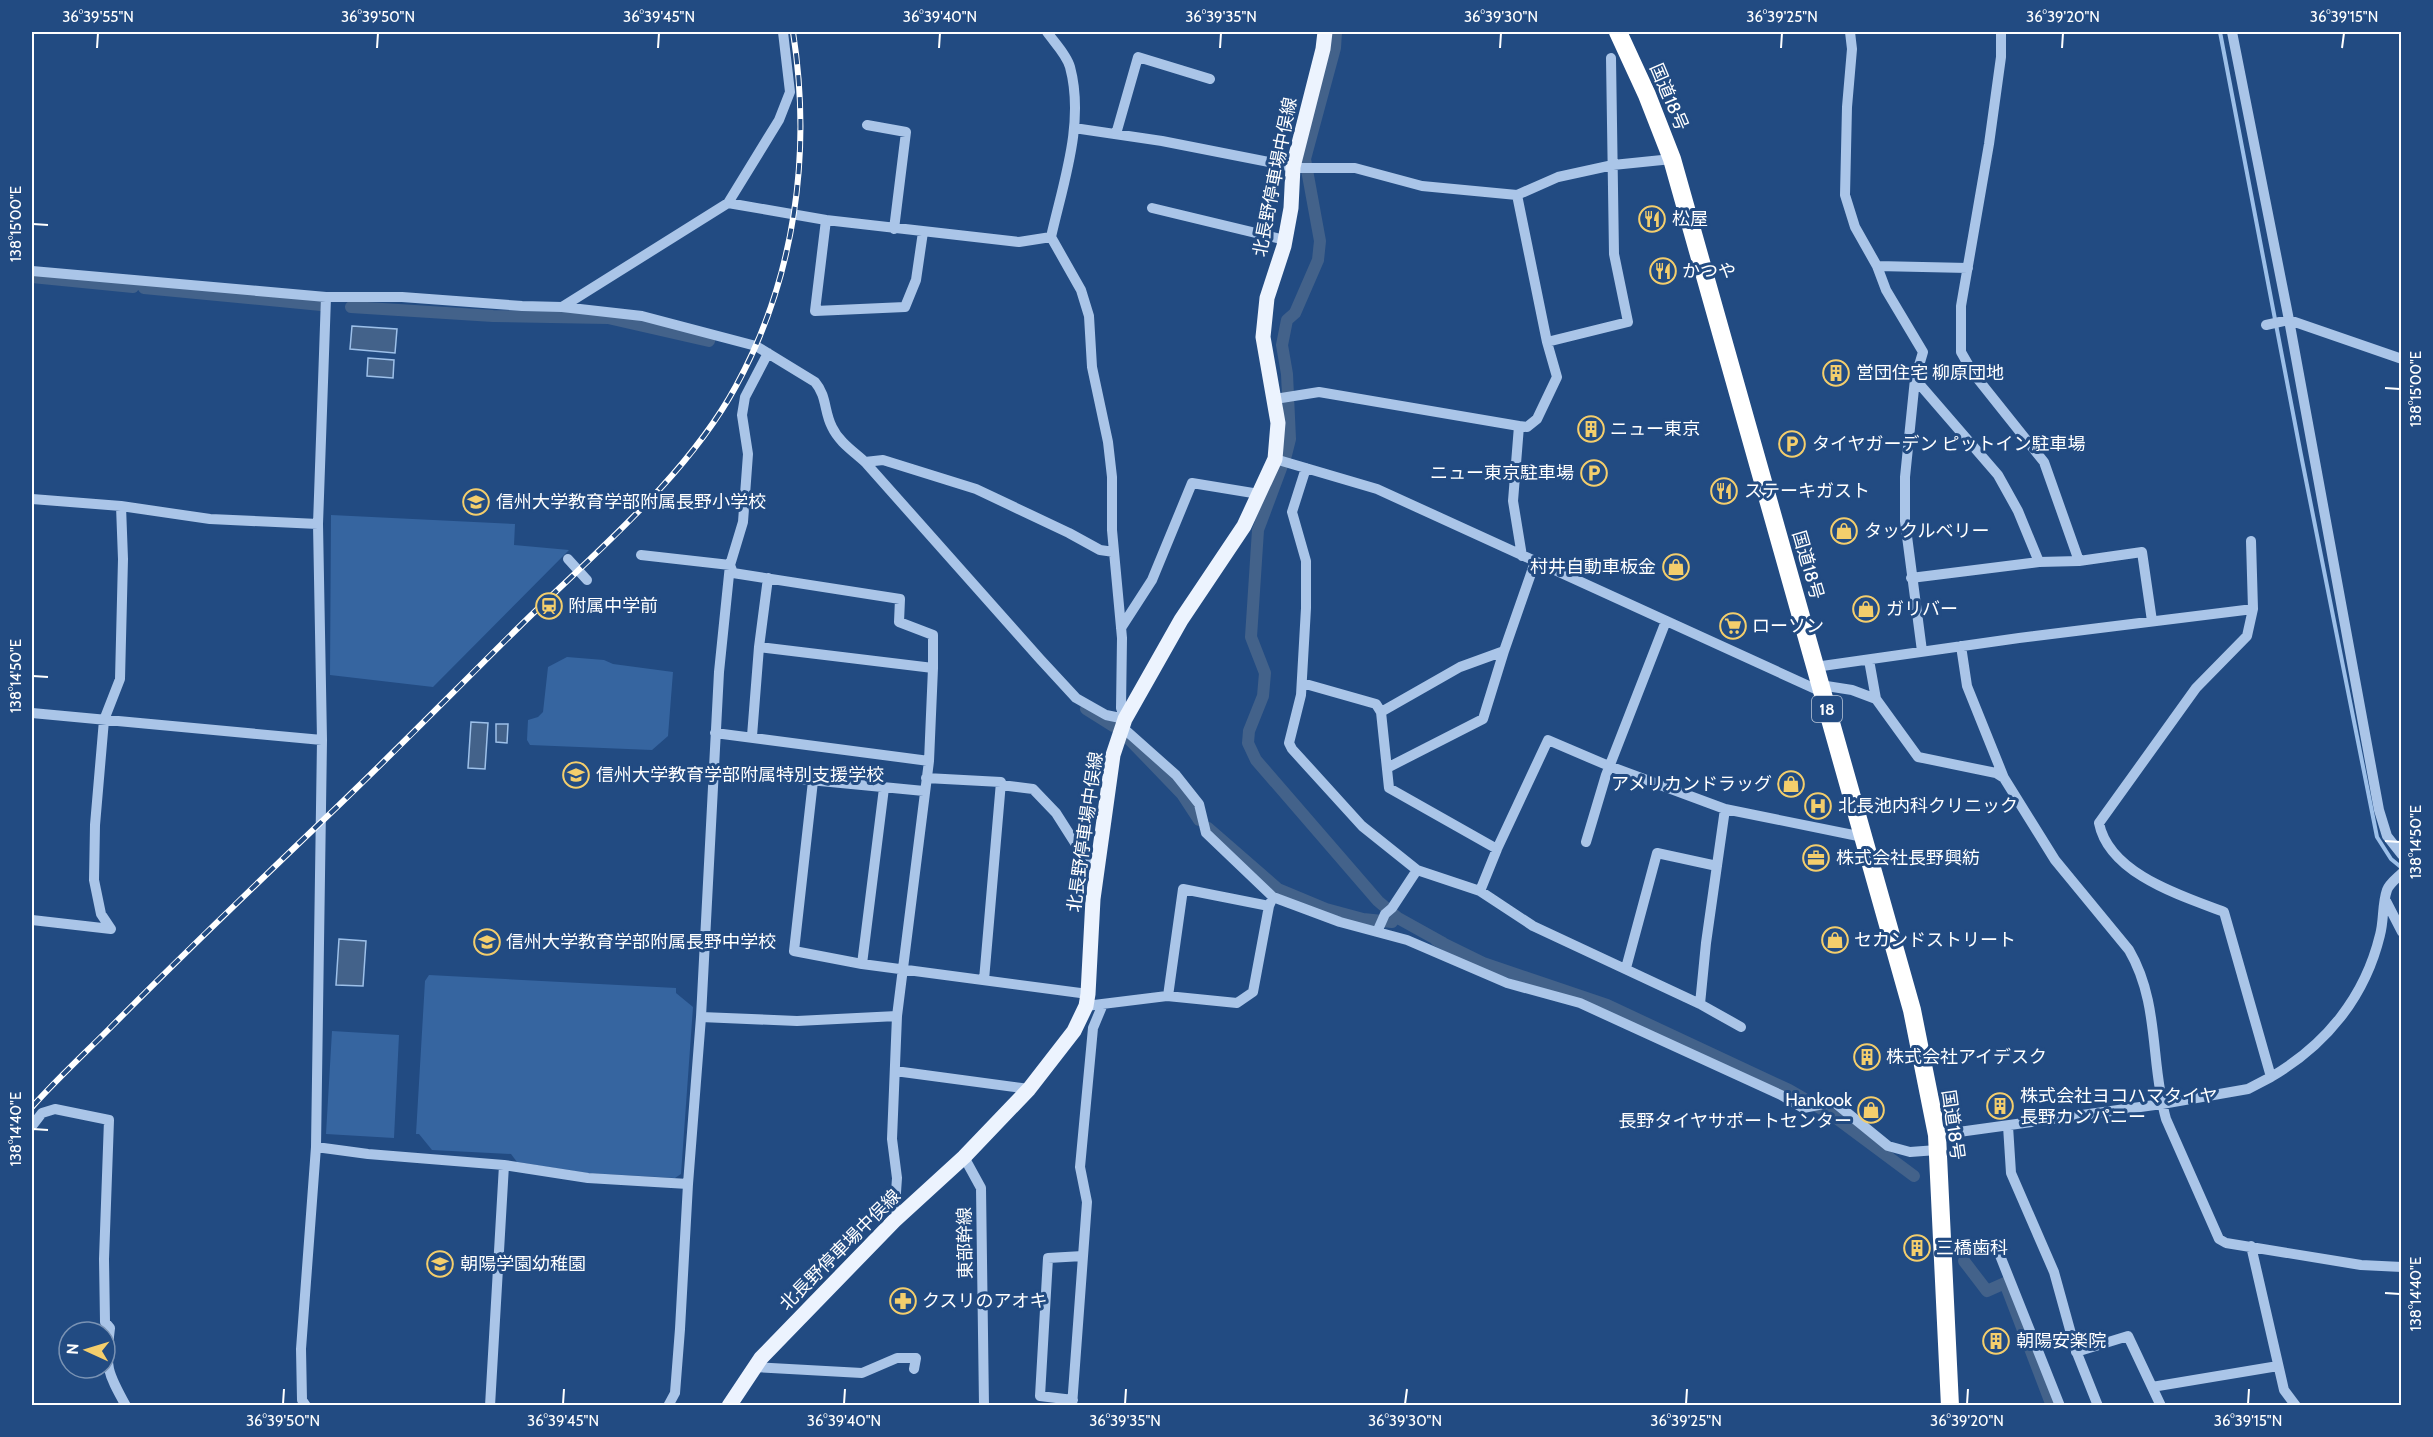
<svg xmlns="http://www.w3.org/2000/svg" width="2433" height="1437" viewBox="0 0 2433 1437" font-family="Cabin,'Noto Sans JP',sans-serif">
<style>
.green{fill:#3665a0}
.water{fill:#43628a;stroke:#9dc0e9;stroke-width:1.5}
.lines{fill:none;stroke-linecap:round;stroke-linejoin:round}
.stream{stroke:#9dc0e9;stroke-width:4}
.canal{stroke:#43628a;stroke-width:12}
.minor{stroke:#aac5e8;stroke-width:10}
.major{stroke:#ecf3fe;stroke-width:15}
.highway{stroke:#fff;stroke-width:18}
.rail-casing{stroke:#fff;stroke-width:6}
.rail{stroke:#224b82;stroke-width:4;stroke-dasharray:11;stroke-linecap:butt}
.ticks{fill:none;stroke:#fff;stroke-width:2}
.labels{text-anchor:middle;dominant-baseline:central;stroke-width:6;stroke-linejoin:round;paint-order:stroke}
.shield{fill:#224b82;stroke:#bdc9da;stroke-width:1.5}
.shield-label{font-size:16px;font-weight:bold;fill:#fff}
.street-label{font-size:18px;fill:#fff;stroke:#224b82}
.poi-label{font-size:18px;fill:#fff;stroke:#224b82;text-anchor:start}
.neatline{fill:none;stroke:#fff;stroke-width:2}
.ticks-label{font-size:15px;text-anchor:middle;fill:#fff}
</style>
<rect width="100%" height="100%" fill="#224b82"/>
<path class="green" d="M331 515 515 524 514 545 569 550 433 687 330 675Z
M567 657 604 660 613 664 673 672 668 736 652 750 530 745 527 740 528 720 538 717 543 712 548 667Z
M429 975 676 988V993L693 1007 681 1174 675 1178 587 1173 517 1162 511 1154 432 1150 419 1134H416L425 981Z
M332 1031 399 1035 394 1138 326 1134Z"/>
<path class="water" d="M352 326 397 329 395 353 350 349Z
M368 358 394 360 393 378 367 376Z
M471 722 488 723 485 769 468 768Z
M496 724H508L507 743 496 742Z
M339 939 366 941 363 986 336 985Z"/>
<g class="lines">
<path class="stream" d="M2220 32 2301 455 2377 837 2391 859 2402 868"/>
<path class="canal" d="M1336 32 1335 48 1305 159 1320 241 1318 260 1295 313 1287 320 1282 345 1287 374 1290 439 1286 455 1258 530 1251 637 1265 673 1263 696 1249 731 1248 743 1256 760 1378 901 1398 918 1443 943
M32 277 133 287
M144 288 321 305
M351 307 493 316 608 318 709 341
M1086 709 1113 726
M1129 739 1182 794 1199 820
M1208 828 1278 889 1326 909 1363 919 1392 922
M1436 940 1483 963 1607 1005 1789 1090 1832 1115 1914 1176
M1964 1261 1987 1291 2005 1283 2052 1406"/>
<path class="minor" d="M1047 32C1054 42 1067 55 1070 67 1085 123 1063 183 1051 237L1081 290 1089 316 1092 367 1108 442 1112 477V530L1122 638 1121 708 1125 719
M1850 32 1852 49 1847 107 1845 195 1855 227 1877 266 1886 290 1923 352 1915 379 1905 477V521L1922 651
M2001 32V57L1989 144 1961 306V352L1973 373 2044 462 2079 561
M2232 32 2289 320 2379 810 2387 836 2402 855
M867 125 906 132 894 229
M1074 128 1162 141 1299 168H1355L1422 186 1517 195 1558 177 1613 165 1672 159
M1116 134 1138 57 1210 79
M1517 195 1547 342 1557 377 1537 419 1527 427 1519 426
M728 203 826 220
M1152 208 1285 240
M923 232 916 280 905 307 815 311 826 220 1019 242 1051 237
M1877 266 1968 268
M32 271 326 297H402L522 306 562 307 728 203 779 120 790 92 783 32
M562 307 642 316 756 346 815 382C827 396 824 412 832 427 839 442 853 451 865 462L1040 659 1076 698 1106 715 1125 719
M2266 325 2289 320 2402 359
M1547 342 1628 322 1614 254 1611 58
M1915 379 1998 475 2018 511 2039 562 2079 561 2142 552 2152 621
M1275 399 1319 392 1519 426 1513 501 1522 556
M1275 459 1377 489 1822 692
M865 462 883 460 976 489 1069 533 1100 550 1114 552
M1306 468 1292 512 1306 561V608L1301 695 1289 743 1292 749 1362 826 1417 870 1480 891 1533 926 1700 1004 1706 943 1725 809
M32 499 121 506 210 519 318 524
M2251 541 2253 609 2247 636 2196 688 2099 823C2109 874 2182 896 2224 912L2271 1077C2326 1045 2365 997 2380 935 2384 921 2382 904 2387 890 2389 884 2397 878 2402 873
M641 555 730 565 733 573 900 599 899 622 933 635V668
M568 559 587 580
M768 578 759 647 933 668 929 761 897 1016 892 1139 897 1178 894 1221
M1911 578 2039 562
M1121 628 1152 580 1192 483 1259 494
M1961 646 1967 686 2004 778
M1869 660 1876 699
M1815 667 2019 638 2253 609
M1302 683 1376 704 1381 712 1389 788 1497 849 1480 891
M1820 685 1852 690 1876 699 1918 757 1996 773 2004 778 2055 860 2129 950C2160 1003 2150 1062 2166 1119L2219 1239 2226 1243 2361 1265 2402 1267
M1381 712 1460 667 1504 651 1535 562
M32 713 322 740
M1122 727 1176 775 1199 804 1206 833 1273 897 1340 922 1407 940 1507 983 1580 1003 1781 1095 1803 1108 1834 1102 1888 1146 1910 1152 1937 1150
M715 733 929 761
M752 736 759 647
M1387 768 1483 719 1504 651
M789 778 924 791
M926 778 1001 782 984 980
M813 781 794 951 862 964 1088 994
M1001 785 1033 789 1056 813 1084 857 1098 859
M1586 842 1606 775 1666 621
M1497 849 1548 740 1609 766 1725 809 1863 837
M2386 901 2402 932
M32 920 111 929 101 914 94 880 95 825 104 720 120 679 123 559 121 506
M1377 932 1385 914 1392 908 1417 870
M862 964 884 788
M1626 968 1657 853 1717 866
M1168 996 1183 889 1269 906
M1700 1004 1741 1027
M1086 1006 1167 996 1237 1003 1253 992 1269 906 1273 897
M701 1017 797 1021 897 1016
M895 1071 1029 1089
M32 1126 42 1113 55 1109 109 1120 104 1259 105 1322 110 1328C105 1367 107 1372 126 1406
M2008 1126 2011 1173 2054 1272 2075 1348 2098 1406
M1937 1135 2162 1104 2248 1089 2271 1077
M316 1147 368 1154 504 1165 588 1178 688 1184
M964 1157 981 1188 984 1406
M2251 1246 2284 1390 2296 1406
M1999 1253 2060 1406
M2076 1352 2128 1336 2161 1406
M754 1367 862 1373 897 1358H916L914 1369
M2152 1387 2278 1366
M1073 1400 1040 1396 1048 1258 1083 1256
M306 1406 302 1400 301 1349 316 1147 322 740 318 524 326 297
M490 1406 504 1165
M668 1406 675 1393 680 1329 688 1184 701 1017 719 672 730 565 743 522 748 454 742 415 745 397 768 353
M1072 1406 1087 1202 1080 1167 1093 1028 1103 1004"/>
<path class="major" d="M729 1406 761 1358 894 1221 964 1157 1029 1089 1074 1031 1086 1006 1088 994 1093 899 1113 755 1125 719 1181 620 1244 526 1275 459 1278 423 1263 337 1267 298 1284 246 1291 208 1293 167 1323 49 1325 32"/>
<path class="highway" d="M1618 32 1647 95 1672 159 1912 1010 1937 1135 1950 1406"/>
<g class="rail-casing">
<path id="rail" d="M32 1107C56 1080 83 1055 109 1029 177 960 247 893 317 826 386 761 452 693 519 627 593 554 686 478 736 386 795 278 812 153 793 32"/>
</g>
<use href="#rail" class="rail"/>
</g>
<path class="ticks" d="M97 48 98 33M377 48 378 33M658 48 659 33M939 48 940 33M1220 48 1221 33M1500 48 1501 33M1781 48 1782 33M2062 48 2063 33M2342 48 2344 33M33 224 48 225M2385 388 2400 389M33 676 48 677M2385 841 2400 842M33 1129 48 1130M2385 1293 2400 1294M283 1404 284 1389M563 1404 564 1389M844 1404 845 1389M1125 1404 1126 1389M1405 1404 1407 1389M1686 1404 1687 1389M1967 1404 1968 1389M2248 1404 2249 1389"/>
<defs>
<g id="restaurant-ring" transform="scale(1.35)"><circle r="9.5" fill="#224b82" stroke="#f4ce6c" stroke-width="1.5"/><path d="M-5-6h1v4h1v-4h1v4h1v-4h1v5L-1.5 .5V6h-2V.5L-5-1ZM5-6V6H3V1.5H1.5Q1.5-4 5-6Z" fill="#f4ce6c"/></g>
<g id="building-ring" transform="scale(1.35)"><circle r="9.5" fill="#224b82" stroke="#f4ce6c" stroke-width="1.5"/><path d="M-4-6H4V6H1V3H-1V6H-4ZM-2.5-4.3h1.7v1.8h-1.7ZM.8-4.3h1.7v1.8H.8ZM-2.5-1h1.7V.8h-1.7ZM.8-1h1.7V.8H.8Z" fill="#f4ce6c"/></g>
<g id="parking-ring" transform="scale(1.35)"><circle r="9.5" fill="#224b82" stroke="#f4ce6c" stroke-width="1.5"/><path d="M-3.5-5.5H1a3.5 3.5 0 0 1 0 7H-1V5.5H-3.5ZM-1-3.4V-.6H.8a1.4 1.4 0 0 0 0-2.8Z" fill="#f4ce6c"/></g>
<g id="school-ring" transform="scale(1.35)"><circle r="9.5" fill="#224b82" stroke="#f4ce6c" stroke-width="1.5"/><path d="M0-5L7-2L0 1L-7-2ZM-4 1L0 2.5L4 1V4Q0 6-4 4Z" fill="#f4ce6c"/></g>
<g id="shop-ring" transform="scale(1.35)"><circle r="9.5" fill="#224b82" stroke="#f4ce6c" stroke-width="1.5"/><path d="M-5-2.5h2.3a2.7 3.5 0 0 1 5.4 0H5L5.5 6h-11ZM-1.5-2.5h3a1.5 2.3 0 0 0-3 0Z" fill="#f4ce6c"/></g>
<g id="station-ring" transform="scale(1.35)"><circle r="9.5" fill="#224b82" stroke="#f4ce6c" stroke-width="1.5"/><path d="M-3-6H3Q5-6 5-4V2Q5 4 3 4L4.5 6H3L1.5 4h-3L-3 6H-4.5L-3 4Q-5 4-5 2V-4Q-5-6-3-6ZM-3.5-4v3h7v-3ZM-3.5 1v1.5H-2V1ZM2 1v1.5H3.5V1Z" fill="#f4ce6c"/></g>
<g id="supermarket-ring" transform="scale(1.35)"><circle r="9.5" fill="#224b82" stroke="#f4ce6c" stroke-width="1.5"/><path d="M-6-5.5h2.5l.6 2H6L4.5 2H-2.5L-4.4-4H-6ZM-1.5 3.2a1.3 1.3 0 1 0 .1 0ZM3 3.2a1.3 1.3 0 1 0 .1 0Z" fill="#f4ce6c"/></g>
<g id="hospital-ring" transform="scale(1.35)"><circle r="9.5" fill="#224b82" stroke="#f4ce6c" stroke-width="1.5"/><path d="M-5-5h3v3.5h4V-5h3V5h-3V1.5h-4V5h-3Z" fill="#f4ce6c"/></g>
<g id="office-ring" transform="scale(1.35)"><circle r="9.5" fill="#224b82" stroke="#f4ce6c" stroke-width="1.5"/><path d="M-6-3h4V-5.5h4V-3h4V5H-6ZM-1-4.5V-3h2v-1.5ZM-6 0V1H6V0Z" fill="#f4ce6c"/></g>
<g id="pharmacy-ring" transform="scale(1.35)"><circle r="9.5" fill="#224b82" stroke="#f4ce6c" stroke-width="1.5"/><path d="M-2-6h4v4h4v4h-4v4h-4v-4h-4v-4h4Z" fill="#f4ce6c"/></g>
</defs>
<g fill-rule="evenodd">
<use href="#restaurant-ring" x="1652" y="219"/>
<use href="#restaurant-ring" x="1663" y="271"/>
<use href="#building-ring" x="1836" y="373"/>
<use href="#building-ring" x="1591" y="429"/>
<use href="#parking-ring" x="1792" y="444"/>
<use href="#parking-ring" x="1594" y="473"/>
<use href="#restaurant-ring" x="1724" y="491"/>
<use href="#school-ring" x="476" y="502"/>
<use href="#shop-ring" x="1844" y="531"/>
<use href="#shop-ring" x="1676" y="567"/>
<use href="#station-ring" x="549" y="606"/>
<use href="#shop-ring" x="1866" y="609"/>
<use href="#supermarket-ring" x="1733" y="626"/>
<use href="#school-ring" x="576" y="775"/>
<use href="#shop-ring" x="1791" y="784"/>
<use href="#hospital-ring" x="1818" y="806"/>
<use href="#office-ring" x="1816" y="858"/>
<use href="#shop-ring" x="1835" y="940"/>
<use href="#school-ring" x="487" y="942"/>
<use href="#building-ring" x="1867" y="1057"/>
<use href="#building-ring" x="2000" y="1106"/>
<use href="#shop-ring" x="1871" y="1110"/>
<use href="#building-ring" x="1917" y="1248"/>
<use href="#school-ring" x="440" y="1264"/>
<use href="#pharmacy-ring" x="903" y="1301"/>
<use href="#building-ring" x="1996" y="1341"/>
</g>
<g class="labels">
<rect class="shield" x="1812" y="696" width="30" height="26" rx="4.5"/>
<g class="shield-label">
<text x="1827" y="709">18</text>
</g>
<g class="street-label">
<text transform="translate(1669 97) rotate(67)">国道18号</text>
<text transform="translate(1275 177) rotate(-79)">北長野停車場中俣線</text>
<text transform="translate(1808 565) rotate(74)">国道18号</text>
<text transform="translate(1085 832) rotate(-82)">北長野停車場中俣線</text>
<text transform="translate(1953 1125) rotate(82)">国道18号</text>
<text transform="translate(965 1243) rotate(-91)">東部幹線</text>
<text transform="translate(840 1250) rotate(-45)">北長野停車場中俣線</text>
</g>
<g class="poi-label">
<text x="1672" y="219">松屋</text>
<text x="1682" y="271">かつや</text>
<text x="1856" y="373">営団住宅 柳原団地</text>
<text x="1610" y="429">ニュー東京</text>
<text x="1812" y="444">タイヤガーデン ピットイン駐車場</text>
<text x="1574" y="473" text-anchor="end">ニュー東京駐車場</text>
<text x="1744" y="491">ステーキガスト</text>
<text x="496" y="502">信州大学教育学部附属長野小学校</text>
<text x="1864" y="531">タックルベリー</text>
<text x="1656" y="567" text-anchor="end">村井自動車板金</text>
<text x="568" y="606">附属中学前</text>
<text x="1886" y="609">ガリバー</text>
<text x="1752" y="626">ローソン</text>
<text x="596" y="775">信州大学教育学部附属特別支援学校</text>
<text x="1772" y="784" text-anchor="end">アメリカンドラッグ</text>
<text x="1838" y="806">北長池内科クリニック</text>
<text x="1836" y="858">株式会社長野興紡</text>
<text x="1854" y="940">セカンドストリート</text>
<text x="506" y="942">信州大学教育学部附属長野中学校</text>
<text x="1886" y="1057">株式会社アイデスク</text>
<text x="2020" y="1096">株式会社ヨコハマタイヤ<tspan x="2020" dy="21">長野カンパニー</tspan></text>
<text x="1852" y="1100" text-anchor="end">Hankook<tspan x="1852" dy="21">長野タイヤサポートセンター</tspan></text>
<text x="1936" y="1248">三橋歯科</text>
<text x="460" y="1264">朝陽学園幼稚園</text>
<text x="922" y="1301">クスリのアオキ</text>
<text x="2016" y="1341">朝陽安楽院</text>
</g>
</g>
<rect width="2433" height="1437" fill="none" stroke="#224b82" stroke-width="66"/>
<g transform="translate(87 1350) rotate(274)"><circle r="28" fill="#224b82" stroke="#7a93b4" stroke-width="1.5"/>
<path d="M0-4.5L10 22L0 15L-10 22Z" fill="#f4ce6c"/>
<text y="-9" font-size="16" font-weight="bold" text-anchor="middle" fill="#ffffff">N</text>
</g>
<rect x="33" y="33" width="2367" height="1371" class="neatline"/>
<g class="ticks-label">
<text x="98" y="22">36°39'55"N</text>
<text x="378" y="22">36°39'50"N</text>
<text x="659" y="22">36°39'45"N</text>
<text x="940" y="22">36°39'40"N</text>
<text x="1221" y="22">36°39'35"N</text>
<text x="1501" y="22">36°39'30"N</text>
<text x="1782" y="22">36°39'25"N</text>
<text x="2063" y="22">36°39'20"N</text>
<text x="2344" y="22">36°39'15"N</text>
<text transform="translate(16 224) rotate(-90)" y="5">138°15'00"E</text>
<text transform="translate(2416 389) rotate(-90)" y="5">138°15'00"E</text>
<text transform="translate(16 676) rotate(-90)" y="5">138°14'50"E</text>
<text transform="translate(2416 842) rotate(-90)" y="5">138°14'50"E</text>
<text transform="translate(16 1129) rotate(-90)" y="5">138°14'40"E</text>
<text transform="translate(2416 1294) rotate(-90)" y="5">138°14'40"E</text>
<text x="283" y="1426">36°39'50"N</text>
<text x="563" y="1426">36°39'45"N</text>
<text x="844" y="1426">36°39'40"N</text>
<text x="1125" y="1426">36°39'35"N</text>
<text x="1405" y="1426">36°39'30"N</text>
<text x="1686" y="1426">36°39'25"N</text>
<text x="1967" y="1426">36°39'20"N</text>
<text x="2248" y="1426">36°39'15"N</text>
</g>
</svg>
